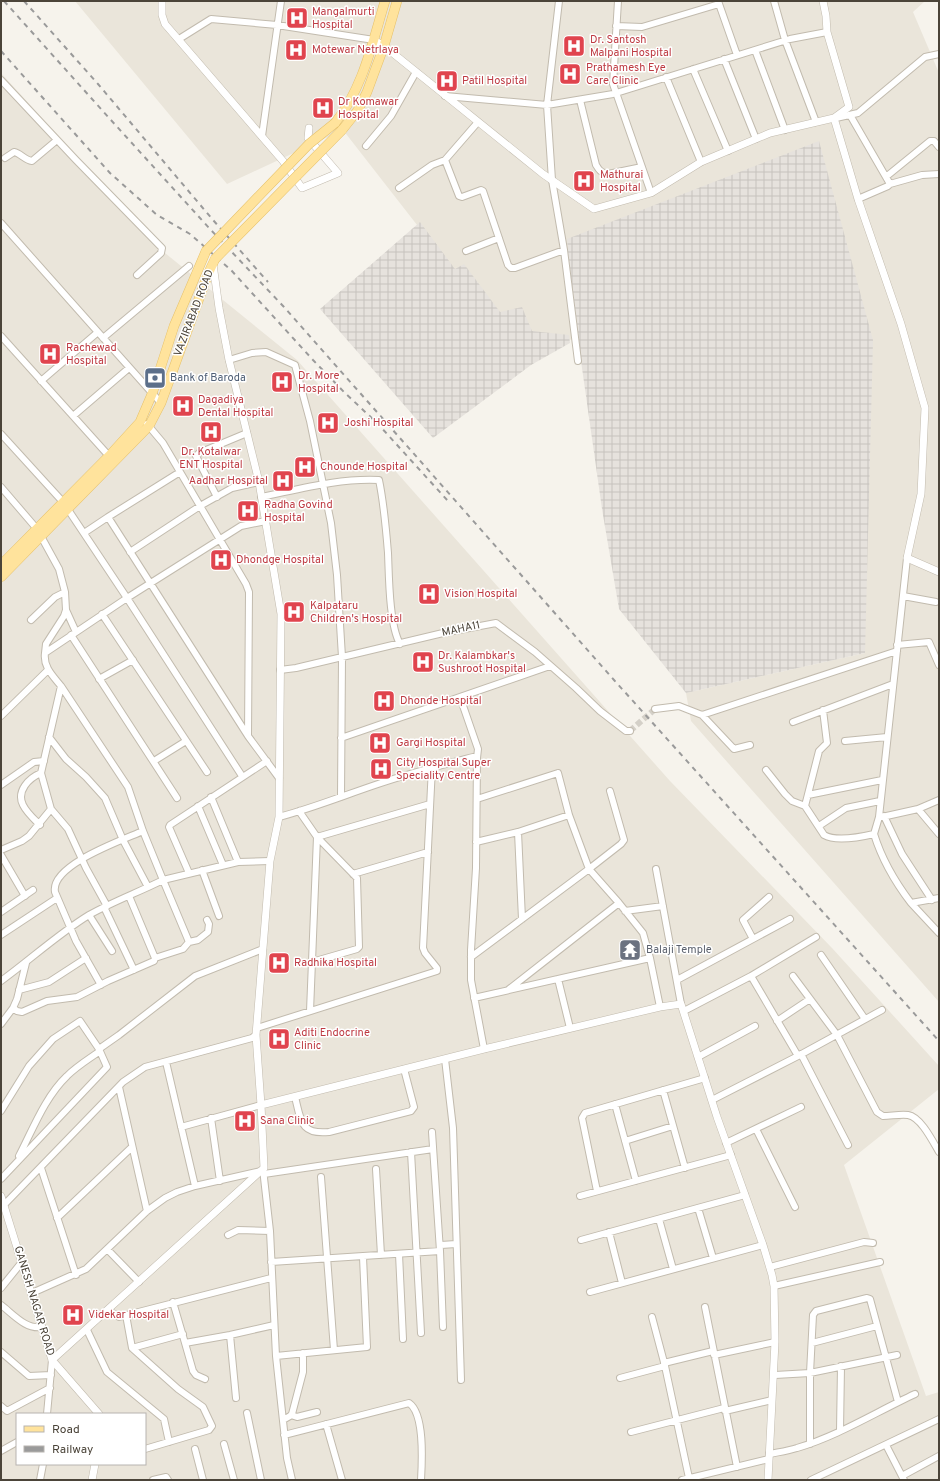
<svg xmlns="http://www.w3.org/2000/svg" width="940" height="1481" viewBox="0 0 940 1481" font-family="Overpass,sans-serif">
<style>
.residential{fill:#eae5da;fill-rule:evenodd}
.industrial{fill:url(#industrial-grid)}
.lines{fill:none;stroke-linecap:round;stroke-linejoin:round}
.minor-tunnel{stroke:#d4d0c8;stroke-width:6;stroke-dasharray:6 3;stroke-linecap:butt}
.minor-casing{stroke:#c2bbae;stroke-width:8}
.tertiary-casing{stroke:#c2bbae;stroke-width:8}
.primary-casing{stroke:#e6c16a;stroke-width:10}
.minor{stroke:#fff;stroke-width:6}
.tertiary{stroke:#fff;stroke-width:7}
.primary{stroke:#ffe39c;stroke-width:9}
.rail{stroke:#9a9a9a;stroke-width:2;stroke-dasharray:5 5;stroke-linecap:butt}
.primary-bridge-casing{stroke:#e6c16a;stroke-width:10;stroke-linecap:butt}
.primary-bridge{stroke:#ffe39c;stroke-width:9}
.labels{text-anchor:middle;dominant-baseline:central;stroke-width:3;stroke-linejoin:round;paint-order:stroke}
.health-label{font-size:11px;fill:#be3a42;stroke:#fff;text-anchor:start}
.street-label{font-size:11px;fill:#4b4439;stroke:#fff}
.service-label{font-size:11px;fill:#4e5e75;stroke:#fff;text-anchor:start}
.worship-label{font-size:11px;fill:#5b616d;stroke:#fff;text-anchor:start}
</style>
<defs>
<pattern id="industrial-grid" width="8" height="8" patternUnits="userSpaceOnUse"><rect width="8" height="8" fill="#e6e2dd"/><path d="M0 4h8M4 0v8" fill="none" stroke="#c7c3be"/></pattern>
</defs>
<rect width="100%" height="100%" fill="#f6f3ec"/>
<path class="residential" d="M75 1H925L913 12 939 73V1002L691 721 686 693 865 653 575 340 502 334 343 130 227 184Z
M1 73 165 253 297 360 670 781 832 948 939 1066V1089L844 1165 926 1396 939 1392V1480H1ZM17 1414H145V1464H17Z"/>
<path class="industrial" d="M819 141 873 340 865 653 686 693 619 609 602 509 581 361 575 340 567 239Z
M420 222 455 269 464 264 500 312 522 307 532 331 569 335 570 343 531 365 433 438 320 309Z"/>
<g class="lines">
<path class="minor-tunnel" d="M630 731 655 709"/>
<g class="minor-casing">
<path id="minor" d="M559 1 547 105 552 180 564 250 578 361
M618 1 613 84 651 193
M718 1 737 55
M774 1 785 40 816 122
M616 26 642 27 719 4
M179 39 211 19 277 25 374 40
M755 50 785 130
M724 59 756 139
M693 69 728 151
M666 77 701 162
M1 80 76 160 162 248 161 253 137 275
M445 96 547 105 613 94 790 39 827 32
M580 100 596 165C599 170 601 173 608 174L642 167
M850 115 890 184 888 186 858 199
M836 118 858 113 925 57 939 54
M262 136 281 1
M366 146 391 116 416 72
M5 158 14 152C20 153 25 160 32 161L57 140
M445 160 459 196 462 197 481 190 483 191 508 265 511 268H515L564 250
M887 176 930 141H934L939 147
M890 184 922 175 939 174
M399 188 432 165 445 160 478 122
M1 223 161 403
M466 251 499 238
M1 336 109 456
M103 338 189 266
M229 360 252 353 266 352 295 365 310 421 331 523 337 575 342 657 341 797
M41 381 98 332
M73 416 129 368
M147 424 163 443 246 584 249 592 248 736 279 778
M1 434 63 502 127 598 45 653C43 667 53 676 61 686L41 773 51 809 29 836 22 841 1 850
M1 487 37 529 59 569 65 592 66 610 64 616 46 644 45 653
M217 497 196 456 199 453 247 433
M261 497C300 489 339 478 379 480 384 504 386 528 388 553 389 576 389 624 400 644
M108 517 180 472
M84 533 108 517 248 736
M130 552 200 506 232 488 259 482
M903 596 936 602
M66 610 76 632
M102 614 207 772
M31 620 55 597 65 592
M71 635 177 798
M897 645 929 642 939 665
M280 670 296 668 443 633 496 623 535 652 576 688 600 711 626 731H630
M99 679 133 660
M61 686 128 787 143 831 163 880 238 862 270 861
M460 697 478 749 477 758
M655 709 679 706 702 715 897 651
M702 715 734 749 750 745
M1 716 48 670
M793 722 893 684
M49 737 66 759 86 777 105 798 123 840 148 887
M341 738 550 666
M845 741 887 737
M154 761 186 741
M766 770 785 794 792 801 805 806 824 835C836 842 861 837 874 834L879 817 907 558
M242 776 127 598 241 526 266 521
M1 785 34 762 44 761
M610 791 624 840 621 844 589 869 619 903 643 933 650 958 660 1007
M808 795 882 780
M211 797 238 862
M198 806 223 865
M805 806 819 751 827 743 823 710
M51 809 68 829 86 868 107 906
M918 809 939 834
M299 811 317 837 310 1011
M884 816 902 854 932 900
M279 817C313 808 345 795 378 784 410 773 442 765 473 757L477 758 476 868 471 950V980L484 1049
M882 817 918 809 939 800
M40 825C34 819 27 813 23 805 16 791 29 778 41 773
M819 826 846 808 880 801
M518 832 569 815
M874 834C882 860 895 882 911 903L939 898
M476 842 518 832 522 919
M1 855 25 896
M656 869 681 1004
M202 870 219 916
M189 873 169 827 170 825 267 761
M353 874 428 852
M911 903 939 933
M104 907 134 970
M625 911 663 906
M1 912 33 890
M89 915 112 951
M1 935 57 898
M753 939 743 920 769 897
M821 955 865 1019
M471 957 589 869 569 815 558 773 477 799
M155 958 183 949 189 942 198 940 208 932 209 924 207 920
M312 962 357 949 359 947 357 878 317 837 430 804
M751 976 798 1056
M793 976 837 1035 877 1112 883 1116C891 1116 900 1114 908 1115 921 1117 933 1142 939 1152
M558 979 570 1028
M677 980 790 919
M1 981C30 960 58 934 89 915 112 902 139 892 163 880L189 942
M101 985 76 941 55 892C50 865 123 840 143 831
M19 990 49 982 86 958
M508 990 619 903
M474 998 650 958
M13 1008 17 1011 22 1012 47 1001 77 997 108 981 154 961 155 958 129 896
M684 1011 751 976 816 937
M777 1021 810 999
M1 1024 13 1008 17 999 26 963
M257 1028 437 971V968L425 953 423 948 432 767
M99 1049 119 1035 195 976 263 949
M801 1054 848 1145
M698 1057 755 1026
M445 1059 453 1128 461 1380
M166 1062 195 1186
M119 1087 147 1211
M663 1090 685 1168
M295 1097C301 1120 300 1135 329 1132L411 1111 414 1107 404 1069
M712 1100 798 1056 882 1010
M615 1104 636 1181
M1 1111 29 1066 53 1039 80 1021 99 1049 107 1067 1 1179
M211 1118 220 1181
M181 1127 261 1105
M756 1129 795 1207
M625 1141 673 1126
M726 1143 801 1107
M411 1152 421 1333
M19 1156C33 1129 45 1097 67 1076 77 1066 89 1059 100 1051
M41 1168 76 1275
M263 1169 270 1231 276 1356 287 1458 292 1480
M376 1169 381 1255
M264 1174 433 1149
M321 1177 334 1350
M597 1191 582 1118 585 1113 705 1078
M580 1196 731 1155
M1 1208 123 1082 145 1067 252 1038 256 1035
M698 1208 713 1258
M57 1218 132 1147
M659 1219 673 1269
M609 1232 622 1283
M228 1235 238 1230 270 1231
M581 1240 745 1195
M441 1245 456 1244
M107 1249 139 1282
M440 1251 443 1327
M399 1254 403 1339
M271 1262 440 1251 432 1132
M770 1267 864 1242 873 1243
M774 1286 880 1262
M1 1288 22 1262
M590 1292 763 1245
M32 1293 86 1269 147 1211 165 1198 177 1192 195 1186 261 1171
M173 1302 185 1343 230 1335 274 1325
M1 1305C13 1314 26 1330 42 1327
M705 1307 737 1467
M108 1310 119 1317 271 1278
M126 1315 132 1348 178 1389 203 1407 212 1426 209 1430 145 1449
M652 1317 665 1366 689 1478
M87 1330 107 1372 164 1419 169 1442
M230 1335 236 1398
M185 1343 193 1371 196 1375 205 1379
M812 1343 877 1326
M132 1348 183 1334
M1 1352 29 1376 51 1375
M714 1355 775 1342
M276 1356 367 1347 363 1257
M664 1363 713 1351
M775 1375 810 1373 897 1355
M620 1378 665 1366
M1 1406 7 1411 50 1388
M725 1411 772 1400
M247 1413 261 1480
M47 1414 52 1360
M291 1415 297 1417 317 1412
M283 1420 290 1416 292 1414 303 1372V1353
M326 1424 342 1480
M840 1431 841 1366
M631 1432 724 1408
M284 1435 409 1403C425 1414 422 1462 421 1480
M224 1444 234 1480
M810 1444V1373L813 1315 816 1311 867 1298 870 1299 898 1402
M886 1445 904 1480
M195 1449 203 1480
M1 1451 17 1442
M769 1454C779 1452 788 1451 797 1448 838 1436 876 1412 915 1394
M902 1476 939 1456
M40 1480 43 1464
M153 1480 166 1477 168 1480
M682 1480 769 1459
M811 1480 939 1419"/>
</g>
<g class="tertiary-casing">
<path id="tertiary" d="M162 1V15L165 24 283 161 302 188 338 173 308 138 309 128
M374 40 384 46 543 174 594 209 651 193 701 162 770 133 834 118 849 107 827 32 826 16 823 1
M834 118 858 199 901 324 925 408 921 494 907 558 939 572
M261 1105 484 1049 660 1007 681 1004 717 1117 763 1245 772 1275 774 1286 775 1342 768 1480
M1 1196 52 1360 99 1414
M52 1360 264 1168 261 1105 256 1035 270 861 279 817 281 614 259 482 229 360 219 308 213 264
M92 1480 95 1464"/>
</g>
<g class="primary-casing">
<path id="primary" d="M335 123C363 88 372 44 385 1
M342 130 358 110 367 92 384 46 397 1
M1 565 109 456 140 422 152 394 174 326 206 251
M1 577 149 426 161 403 208 274 215 259"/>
</g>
<use href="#minor" class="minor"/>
<use href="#tertiary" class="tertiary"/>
<use href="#primary" class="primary"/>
<path class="rail" d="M4 1 110 119 210 229 284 307 614 680 939 1041
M24 1 98 84 213 220 268 282
M1 51 110 173 157 215 190 234 231 270 313 360 344 392 378 424 448 501"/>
<g class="primary-bridge-casing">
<path id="primary-bridge" d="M206 251 309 144 335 123
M215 259 342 130"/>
</g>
<use href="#primary-bridge" class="primary-bridge"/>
</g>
<defs>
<g id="hospital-square" transform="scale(1.15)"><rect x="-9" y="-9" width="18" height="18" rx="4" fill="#e0444e" stroke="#fff"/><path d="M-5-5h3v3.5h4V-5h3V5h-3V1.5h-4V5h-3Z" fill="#fff"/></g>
<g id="bank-square" transform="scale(1.15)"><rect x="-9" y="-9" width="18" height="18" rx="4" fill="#5c6f8a" stroke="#fff"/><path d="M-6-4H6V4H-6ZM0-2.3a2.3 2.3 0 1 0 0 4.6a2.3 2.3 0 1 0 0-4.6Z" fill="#fff"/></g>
<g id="temple-square" transform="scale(1.15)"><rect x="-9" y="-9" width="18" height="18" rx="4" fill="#6b7280" stroke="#fff"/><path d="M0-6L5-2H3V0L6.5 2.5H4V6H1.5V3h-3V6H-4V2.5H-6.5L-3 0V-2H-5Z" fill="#fff"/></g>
</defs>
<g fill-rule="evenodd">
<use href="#hospital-square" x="297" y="18"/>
<use href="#hospital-square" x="574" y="46"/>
<use href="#hospital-square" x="296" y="50"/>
<use href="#hospital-square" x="570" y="74"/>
<use href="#hospital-square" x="447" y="81"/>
<use href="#hospital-square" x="323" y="108"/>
<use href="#hospital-square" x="584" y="181"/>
<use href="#hospital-square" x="50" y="354"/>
<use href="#bank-square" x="155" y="378"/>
<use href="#hospital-square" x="282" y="382"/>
<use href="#hospital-square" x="183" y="406"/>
<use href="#hospital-square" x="328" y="423"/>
<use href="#hospital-square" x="211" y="432"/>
<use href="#hospital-square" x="305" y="467"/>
<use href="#hospital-square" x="283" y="481"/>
<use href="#hospital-square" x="248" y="511"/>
<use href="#hospital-square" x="221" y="560"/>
<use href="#hospital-square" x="429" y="594"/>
<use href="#hospital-square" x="294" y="612"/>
<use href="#hospital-square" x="423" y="662"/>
<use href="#hospital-square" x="384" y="701"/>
<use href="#hospital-square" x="380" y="743"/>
<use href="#hospital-square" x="381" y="769"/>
<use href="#temple-square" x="630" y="950"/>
<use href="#hospital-square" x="279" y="963"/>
<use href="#hospital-square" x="279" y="1039"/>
<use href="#hospital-square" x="245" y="1121"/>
<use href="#hospital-square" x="73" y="1315"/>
</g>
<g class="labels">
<g class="health-label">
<text x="312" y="12">Mangalmurti<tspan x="312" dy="13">Hospital</tspan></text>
<text x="590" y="40">Dr. Santosh<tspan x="590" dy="13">Malpani Hospital</tspan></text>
<text x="312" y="50">Motewar Netrlaya</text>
<text x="586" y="68">Prathamesh Eye<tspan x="586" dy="13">Care Clinic</tspan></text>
<text x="462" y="81">Patil Hospital</text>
<text x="338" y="102">Dr Komawar<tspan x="338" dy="13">Hospital</tspan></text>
<text x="600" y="175">Mathurai<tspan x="600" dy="13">Hospital</tspan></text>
<text x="66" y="348">Rachewad<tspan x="66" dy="13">Hospital</tspan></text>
<text x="298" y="376">Dr. More<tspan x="298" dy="13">Hospital</tspan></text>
<text x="198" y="400">Dagadiya<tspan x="198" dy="13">Dental Hospital</tspan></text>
<text x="344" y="423">Joshi Hospital</text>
<text x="211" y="452" text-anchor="middle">Dr. Kotalwar<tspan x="211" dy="13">ENT Hospital</tspan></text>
<text x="320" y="467">Chounde Hospital</text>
<text x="268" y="481" text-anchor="end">Aadhar Hospital</text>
<text x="264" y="505">Radha Govind<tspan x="264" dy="13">Hospital</tspan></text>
<text x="236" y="560">Dhondge Hospital</text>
<text x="444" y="594">Vision Hospital</text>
<text x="310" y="606">Kalpataru<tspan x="310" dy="13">Children's Hospital</tspan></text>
<text x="438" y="656">Dr. Kalambkar's<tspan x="438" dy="13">Sushroot Hospital</tspan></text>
<text x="400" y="701">Dhonde Hospital</text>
<text x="396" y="743">Gargi Hospital</text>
<text x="396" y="763">City Hospital Super<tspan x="396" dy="13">Speciality Centre</tspan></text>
<text x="294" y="963">Radhika Hospital</text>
<text x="294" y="1033">Aditi Endocrine<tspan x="294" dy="13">Clinic</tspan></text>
<text x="260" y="1121">Sana Clinic</text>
<text x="88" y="1315">Videkar Hospital</text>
</g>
<g class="street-label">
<text transform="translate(194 313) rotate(-69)">VAZIRABAD ROAD</text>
<text transform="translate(461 629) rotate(-12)">MAHA11</text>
<text transform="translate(34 1301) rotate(73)">GANESH NAGAR ROAD</text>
</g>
<g class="service-label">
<text x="170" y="378">Bank of Baroda</text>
</g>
<g class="worship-label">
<text x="646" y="950">Balaji Temple</text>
</g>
</g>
<rect width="940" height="1481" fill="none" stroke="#4b4439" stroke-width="4"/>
<rect x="16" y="1413" width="130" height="52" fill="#ffffff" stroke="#b7b4b0"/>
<rect x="24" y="1426" width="20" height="6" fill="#ffe39c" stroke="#b7b4b0"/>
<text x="52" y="1433" font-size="12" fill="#4b4439">Road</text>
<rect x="24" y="1446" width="20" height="6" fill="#9a9a9a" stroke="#b7b4b0"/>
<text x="52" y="1453" font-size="12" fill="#4b4439">Railway</text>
</svg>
